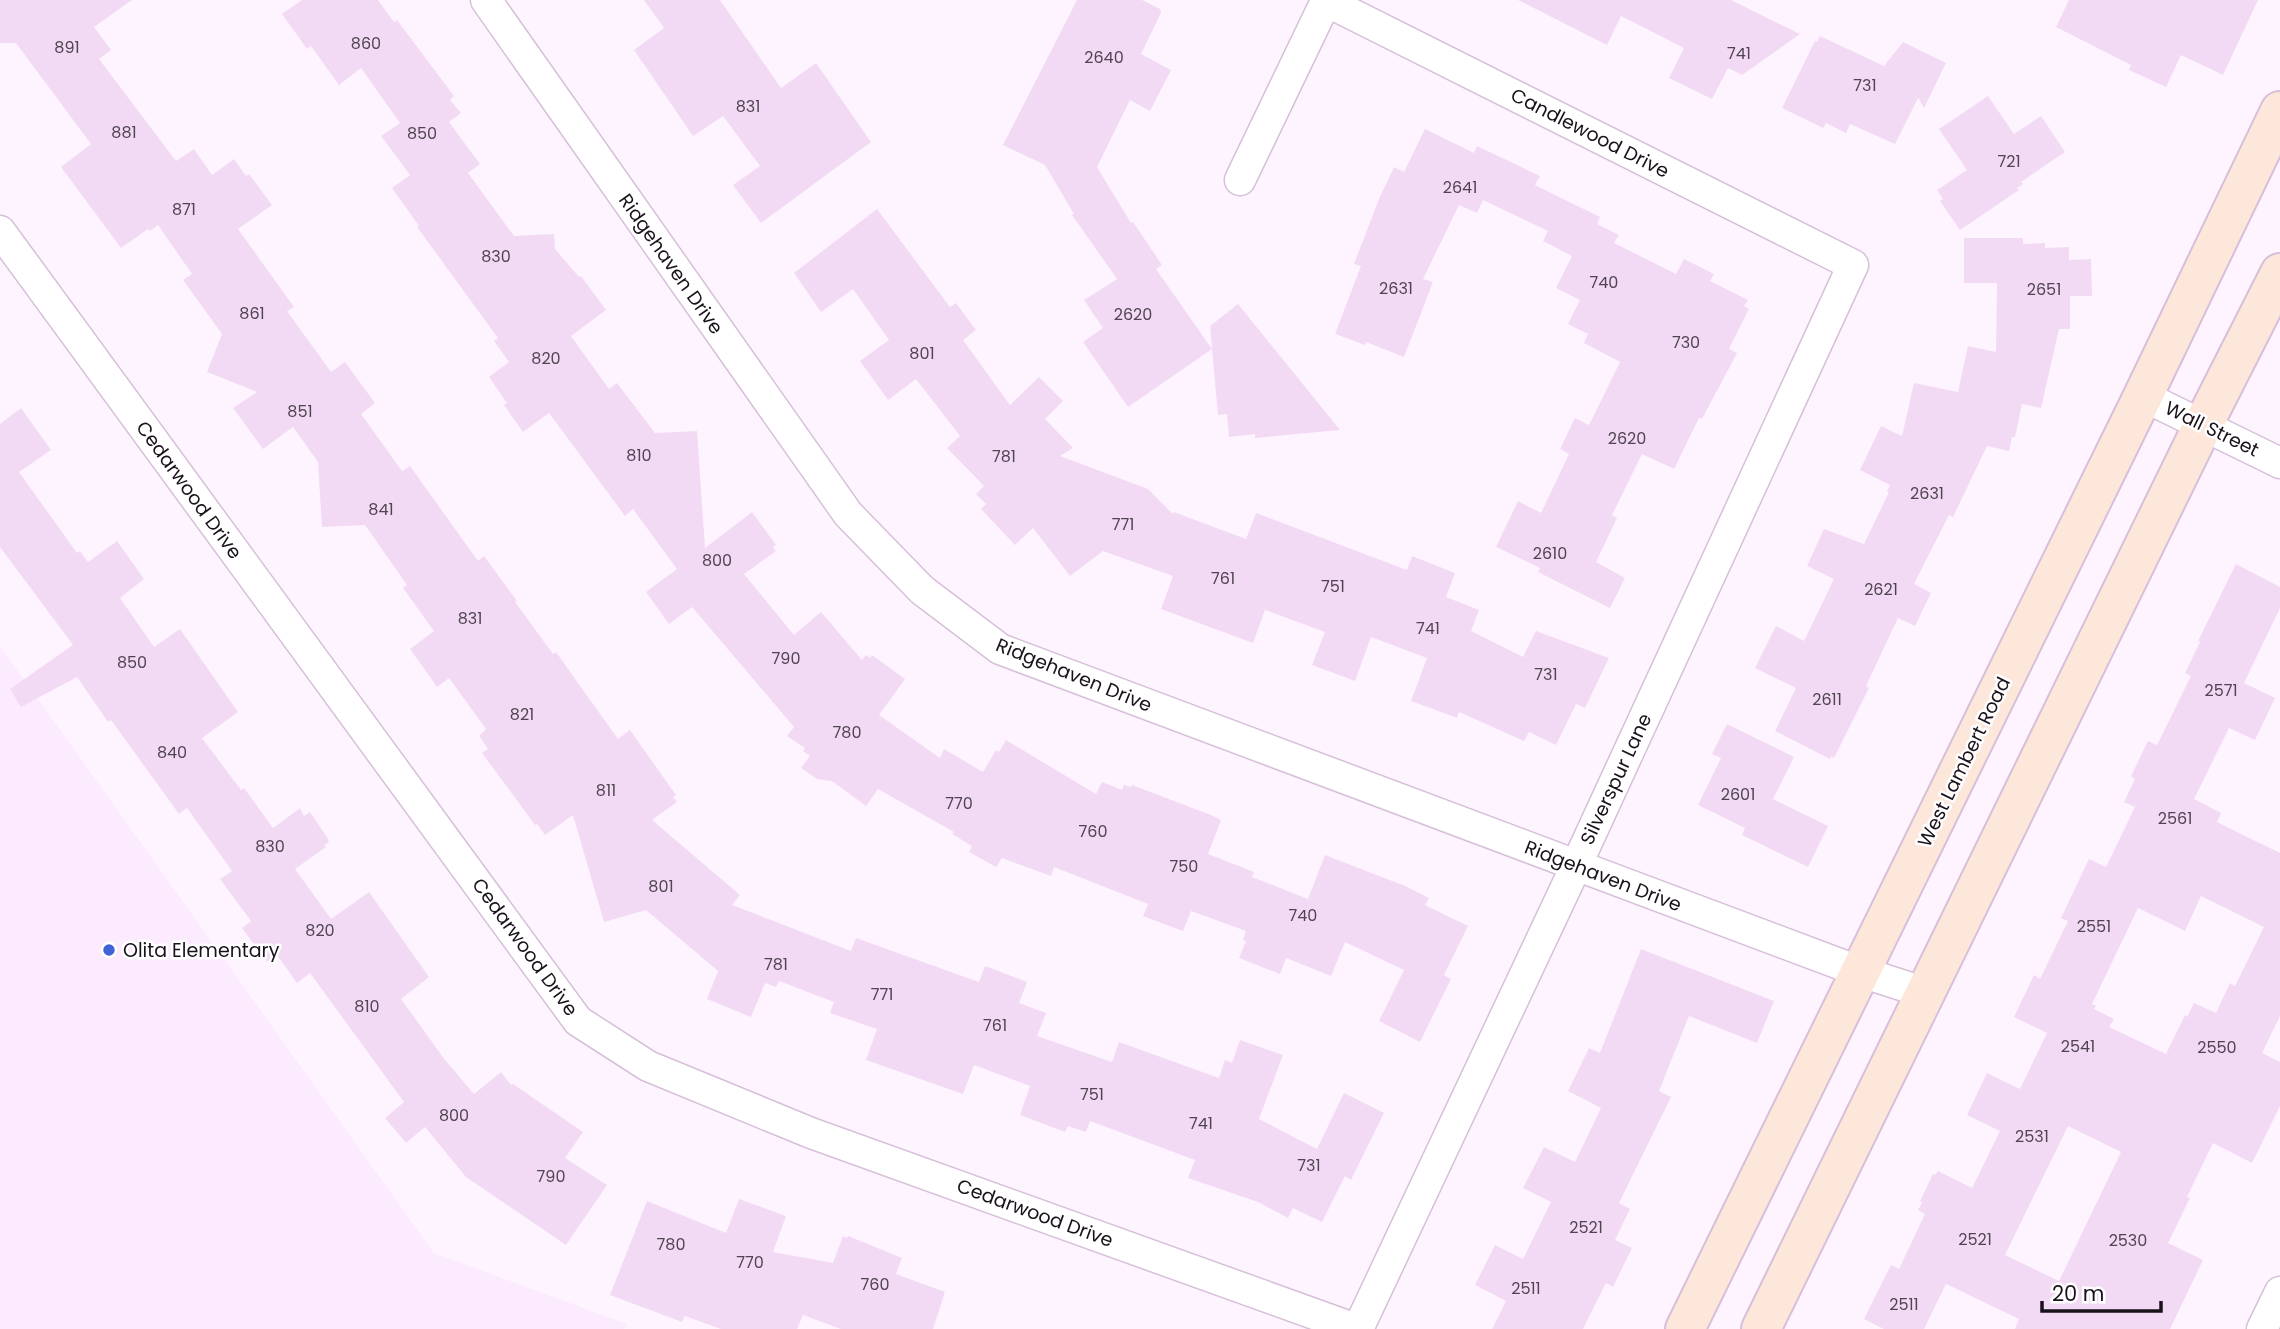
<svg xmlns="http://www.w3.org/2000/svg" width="2280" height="1329" viewBox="0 0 2280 1329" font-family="Poppins,sans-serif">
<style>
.built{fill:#fceafe}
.building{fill:#f2daf4;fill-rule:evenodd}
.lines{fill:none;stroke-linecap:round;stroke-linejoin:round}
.street-casing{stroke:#d7bfda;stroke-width:33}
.secondary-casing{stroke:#d7bfda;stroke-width:42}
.street{stroke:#fff;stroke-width:30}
.secondary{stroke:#fde7da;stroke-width:38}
.poi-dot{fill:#4063d5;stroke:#fff;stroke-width:2.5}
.labels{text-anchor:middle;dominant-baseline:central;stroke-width:5;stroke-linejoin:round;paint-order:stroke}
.number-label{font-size:16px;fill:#504451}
.street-label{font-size:19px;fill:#1a121b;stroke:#fff}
.poi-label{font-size:19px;fill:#1a121b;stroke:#fff;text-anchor:start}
</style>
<rect width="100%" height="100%" fill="#fef4ff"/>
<path class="built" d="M0 646 434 1253 627 1324 624 1329H0Z"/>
<path class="building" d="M0 0H132L94 27 111 50 99 59 176 161 194 149 212 175 234 159 246 176 249 174 272 205 238 229 294 307 287 311 331 372 345 362 375 403 361 414 402 471 410 466 478 561 484 556 517 601 515 602 553 654 556 652 618 739 630 730 676 795 673 797 677 802 652 820 740 895 732 905 851 951 856 938 979 982 985 966 1027 982 1019 1003 1046 1013 1037 1036 1112 1062 1119 1042 1219 1078 1225 1060 1232 1063 1240 1040 1283 1055 1259 1119 1317 1149 1344 1093 1384 1113 1351 1180 1345 1176 1322 1222 1293 1208 1288 1218 1258 1202 1188 1178 1195 1160 1090 1121 1086 1132 1068 1126 1065 1132 1020 1115 1030 1086 974 1065 963 1094 866 1060 877 1029 830 1013 834 1002 779 981 776 987 765 983 751 1017 707 999 718 971 646 910 604 922 573 815 545 835 537 824 535 825 482 753 488 749 479 736 486 729 449 678 437 687 410 649 434 631 403 588 407 585 365 525 322 527 318 462 293 427 263 449 233 408 257 392 207 372 222 334 183 280 192 274 158 225 150 231 148 229 121 248 61 167 91 144 16 43H0Z
M302 0H378L394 22 397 20 454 96 450 100 461 113 449 122 480 164 468 173 514 236 554 234 555 249 579 277 581 276 606 310 571 336 609 389 617 383 655 433 697 431 705 548 752 512 776 545 773 547 776 551 744 574 794 635 821 612 862 660 866 655 870 658 872 655 905 679 879 715 940 758 944 749 983 772 996 750 999 752 1006 740 1096 794 1102 782 1122 790 1124 785 1131 787 1132 785 1211 815 1221 820 1208 854 1254 872 1252 877 1308 899 1325 855 1405 886 1429 898 1425 905 1468 926 1444 975 1451 979 1420 1042 1379 1021 1404 970 1345 942 1331 976 1286 958 1280 974 1239 958 1246 941 1243 940 1246 931 1191 911 1183 931 1143 916 1148 904 1054 867 1051 876 1002 858 996 867 969 852 972 846 952 834 954 832 878 789 866 806 832 781 817 779 801 768 810 756 803 751 805 748 787 736 794 727 692 607 669 624 646 592 677 569 633 509 625 516 549 413 523 432 504 405 507 403 489 377 509 362 494 341 498 338 417 227 419 226 392 188 410 175 381 136 400 123 361 68 339 85 311 46 307 49 282 14Z
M644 0H720L781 88 816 63 871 142 761 223 733 185 760 166 723 116 693 136 634 50 664 28Z
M1077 0H1142L1160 9 1161 13 1141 54 1171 70 1150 111 1130 100 1097 167 1131 223 1133 222 1162 265 1156 269 1212 349 1128 407 1083 342 1103 328 1084 300 1117 279 1072 215 1074 214 1045 165 1003 145Z
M1518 0H1731L1800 34 1742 75 1728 68 1712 99 1669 78 1684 48 1621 16 1607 45Z
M2069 0H2258L2223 75 2181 55 2166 87 2129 70 2131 65 2056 27Z
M1820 36 1884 66 1903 42 1946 63 1924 108 1918 98 1895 144 1850 124 1846 133 1826 123 1823 128 1782 108 1815 41 1817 42Z
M1988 96 2014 134 2041 116 2065 152 2021 182 2023 184 2017 188 2019 190 1960 230 1940 201 1943 199 1937 190 1967 170 1939 129Z
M1425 129 1474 153 1477 146 1540 176 1535 185 1600 217 1597 224 1619 235 1614 243 1676 274 1684 259 1714 274 1710 281 1748 300 1744 306 1749 309 1729 349 1737 353 1702 419 1699 418 1674 469 1642 454 1612 515 1617 518 1596 562 1625 578 1610 608 1538 572 1540 568 1496 547 1518 501 1541 513 1569 454 1560 449 1575 418 1589 425 1620 362 1584 343 1588 334 1568 324 1580 300 1556 288 1572 256 1543 241 1548 231 1483 200 1477 213 1459 205 1423 279 1433 282 1404 357 1366 342 1365 345 1335 334 1361 266 1354 264 1379 199 1394 167 1404 172Z
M877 209 950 307 956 303 976 330 963 340 1010 405 1039 377 1063 401 1045 419 1073 448 1060 456 1148 489 1173 514 1174 512 1246 539 1256 513 1407 570 1412 556 1455 573 1446 597 1479 610 1471 631 1523 657 1536 631 1609 658 1585 708 1576 704 1556 745 1529 732 1524 741 1459 712 1457 718 1411 701 1427 658 1371 637 1355 681 1312 665 1325 632 1265 610 1253 643 1161 609 1173 576 1103 551 1070 576 1033 528 1015 545 981 509 986 504 976 494 984 486 947 448 960 436 916 379 888 400 860 361 889 340 853 289 821 312 794 273Z
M1964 238H2023V244L2045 243V248L2069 247V260L2091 259 2092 296H2070V329H2059L2041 408 2022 404 2015 437H2012L2009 451 1987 446 1953 517 1949 515 1914 584 1931 593 1915 626 1898 618 1866 686 1869 688 1834 758 1831 756 1830 759 1775 731 1796 688 1755 668 1776 626 1804 641 1834 579 1807 566 1824 529 1864 544 1889 492 1887 491 1890 485 1860 470 1881 426 1902 436 1914 383 1958 392 1968 346 1996 352 1997 283H1964Z
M1238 304 1340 430 1255 438V434L1229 437 1227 414 1218 415 1210 326Z
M21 408 51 450 19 472 77 553 80 551 88 562 117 541 144 579 120 598 154 647 180 629 238 712 202 738 241 790 244 788 273 828 300 808 304 816 310 812 327 837 329 842 324 845 326 847 295 869 331 919 369 892 429 977 401 999 445 1060 474 1094 501 1072 511 1085 513 1084 583 1132 565 1158 607 1185 566 1245 466 1177 425 1127 406 1143 385 1118 404 1102 310 973 297 983 277 955 267 962 242 928 251 921 220 879 232 871 187 808 179 814 111 720 108 722 77 677 21 707 10 689 73 645 0 547V424Z
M2236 564 2280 587V608L2244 683 2275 698 2255 740 2229 728 2194 799 2221 813 2217 822 2280 853V1016L2262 1053 2280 1062V1106L2252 1163 2213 1143 2187 1197 2190 1198 2168 1243 2203 1260 2170 1329H2015L2019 1319 1946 1284 1924 1329H1884L1864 1319 1891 1265 1899 1269 1925 1214 1918 1210 1922 1203 1920 1201 1933 1174 1935 1175 1938 1171 1972 1188 2000 1131 1967 1115 1987 1073 2020 1089 2047 1033 2014 1017 2034 975 2040 979 2068 921 2061 918 2089 859 2106 867 2135 807 2124 802 2135 779 2131 776 2148 741 2157 745 2191 676 2185 673 2200 642 2198 641ZM2201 896 2264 927 2235 986 2230 983 2216 1013 2194 1003 2187 1017 2185 1015 2166 1054 2109 1027 2114 1019 2094 1009 2096 1006 2092 1004 2138 908 2185 931ZM2068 1126 2121 1152 2059 1281 2005 1255Z
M1727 724 1794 757 1773 799 1828 826 1808 867 1742 835 1745 828 1698 805 1721 758 1712 754Z
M1641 949 1774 1001 1757 1043 1689 1016 1659 1091 1671 1097 1619 1203 1630 1209 1615 1240 1632 1248 1613 1287 1606 1283 1583 1329H1492L1506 1301 1475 1285 1495 1245 1523 1259 1551 1202 1523 1188 1544 1147 1575 1162 1601 1108 1568 1091 1589 1048 1600 1053Z
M739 1199 786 1216 773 1252 833 1263 843 1236 847 1238 848 1236 902 1258 896 1274 945 1292 933 1329H841L803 1315 797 1329H721L685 1316 682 1322 610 1295 647 1201 726 1233Z"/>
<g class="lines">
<g class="street-casing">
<path id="street" d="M486 0 848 514 922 590 1000 649 1861 972 1926 993
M1240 180 1326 1 1853 265 1576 866 1358 1329
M0 231 578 1021 648 1066 811 1133 1356 1329
M2143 396 2280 463
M2262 1329 2280 1292"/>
</g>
<g class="secondary-casing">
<path id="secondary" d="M1685 1329 2143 396 2280 111
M1761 1329 2203 425 2280 273"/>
</g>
<use href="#street" class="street"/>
<use href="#secondary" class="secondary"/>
</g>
<circle class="poi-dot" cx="109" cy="950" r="7"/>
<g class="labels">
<g class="number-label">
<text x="366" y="43">860</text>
<text x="67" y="47">891</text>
<text x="1739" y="53">741</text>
<text x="1104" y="57">2640</text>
<text x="1865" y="85">731</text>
<text x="748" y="106">831</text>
<text x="124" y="132">881</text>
<text x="422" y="133">850</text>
<text x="2009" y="161">721</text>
<text x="1460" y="187">2641</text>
<text x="184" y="209">871</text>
<text x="496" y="256">830</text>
<text x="1604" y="282">740</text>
<text x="1396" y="288">2631</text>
<text x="2044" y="289">2651</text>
<text x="252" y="313">861</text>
<text x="1133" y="314">2620</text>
<text x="1686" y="342">730</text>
<text x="922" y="353">801</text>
<text x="546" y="358">820</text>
<text x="300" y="411">851</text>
<text x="1627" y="438">2620</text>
<text x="639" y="455">810</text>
<text x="1004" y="456">781</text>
<text x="1927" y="493">2631</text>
<text x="381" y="509">841</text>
<text x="1123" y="524">771</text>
<text x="1550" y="553">2610</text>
<text x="717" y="560">800</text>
<text x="1223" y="578">761</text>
<text x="1333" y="586">751</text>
<text x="1881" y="589">2621</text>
<text x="470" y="618">831</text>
<text x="1428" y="628">741</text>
<text x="786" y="658">790</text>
<text x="132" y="662">850</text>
<text x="1546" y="674">731</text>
<text x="2221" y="690">2571</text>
<text x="1827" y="699">2611</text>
<text x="522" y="714">821</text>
<text x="847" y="732">780</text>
<text x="172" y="752">840</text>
<text x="606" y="790">811</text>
<text x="1738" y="794">2601</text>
<text x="959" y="803">770</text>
<text x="2175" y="818">2561</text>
<text x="1093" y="831">760</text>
<text x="270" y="846">830</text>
<text x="1184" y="866">750</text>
<text x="661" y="886">801</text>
<text x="1303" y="915">740</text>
<text x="2094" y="926">2551</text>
<text x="320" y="930">820</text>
<text x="776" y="964">781</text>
<text x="882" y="994">771</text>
<text x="367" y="1006">810</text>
<text x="995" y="1025">761</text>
<text x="2078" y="1046">2541</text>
<text x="2217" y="1047">2550</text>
<text x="1092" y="1094">751</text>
<text x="454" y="1115">800</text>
<text x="1201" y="1123">741</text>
<text x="2032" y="1136">2531</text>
<text x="1309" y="1165">731</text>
<text x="551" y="1176">790</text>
<text x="1586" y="1227">2521</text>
<text x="1975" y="1239">2521</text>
<text x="2128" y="1240">2530</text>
<text x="671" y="1244">780</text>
<text x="750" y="1262">770</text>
<text x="875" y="1284">760</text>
<text x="1526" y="1288">2511</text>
<text x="1904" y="1304">2511</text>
</g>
<g class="street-label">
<text transform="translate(1590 133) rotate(27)">Candlewood Drive</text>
<text transform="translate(671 264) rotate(55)">Ridgehaven Drive</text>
<text transform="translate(2212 429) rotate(26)">Wall Street</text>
<text transform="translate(189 490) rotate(54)">Cedarwood Drive</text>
<text transform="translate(1074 675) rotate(22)">Ridgehaven Drive</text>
<text transform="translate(1964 762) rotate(-64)">West Lambert Road</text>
<text transform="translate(1616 779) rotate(-65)">Silverspur Lane</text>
<text transform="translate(1603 876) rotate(21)">Ridgehaven Drive</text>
<text transform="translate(525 947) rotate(54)">Cedarwood Drive</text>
<text transform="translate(1035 1213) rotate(20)">Cedarwood Drive</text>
</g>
<g class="poi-label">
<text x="123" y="950">Olita Elementary</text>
</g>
</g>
<path d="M2042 1301v10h119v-10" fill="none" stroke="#1a121b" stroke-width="3.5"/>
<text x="2052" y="1301" font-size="21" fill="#1a121b" stroke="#ffffff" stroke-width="5" paint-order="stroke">20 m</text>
</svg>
